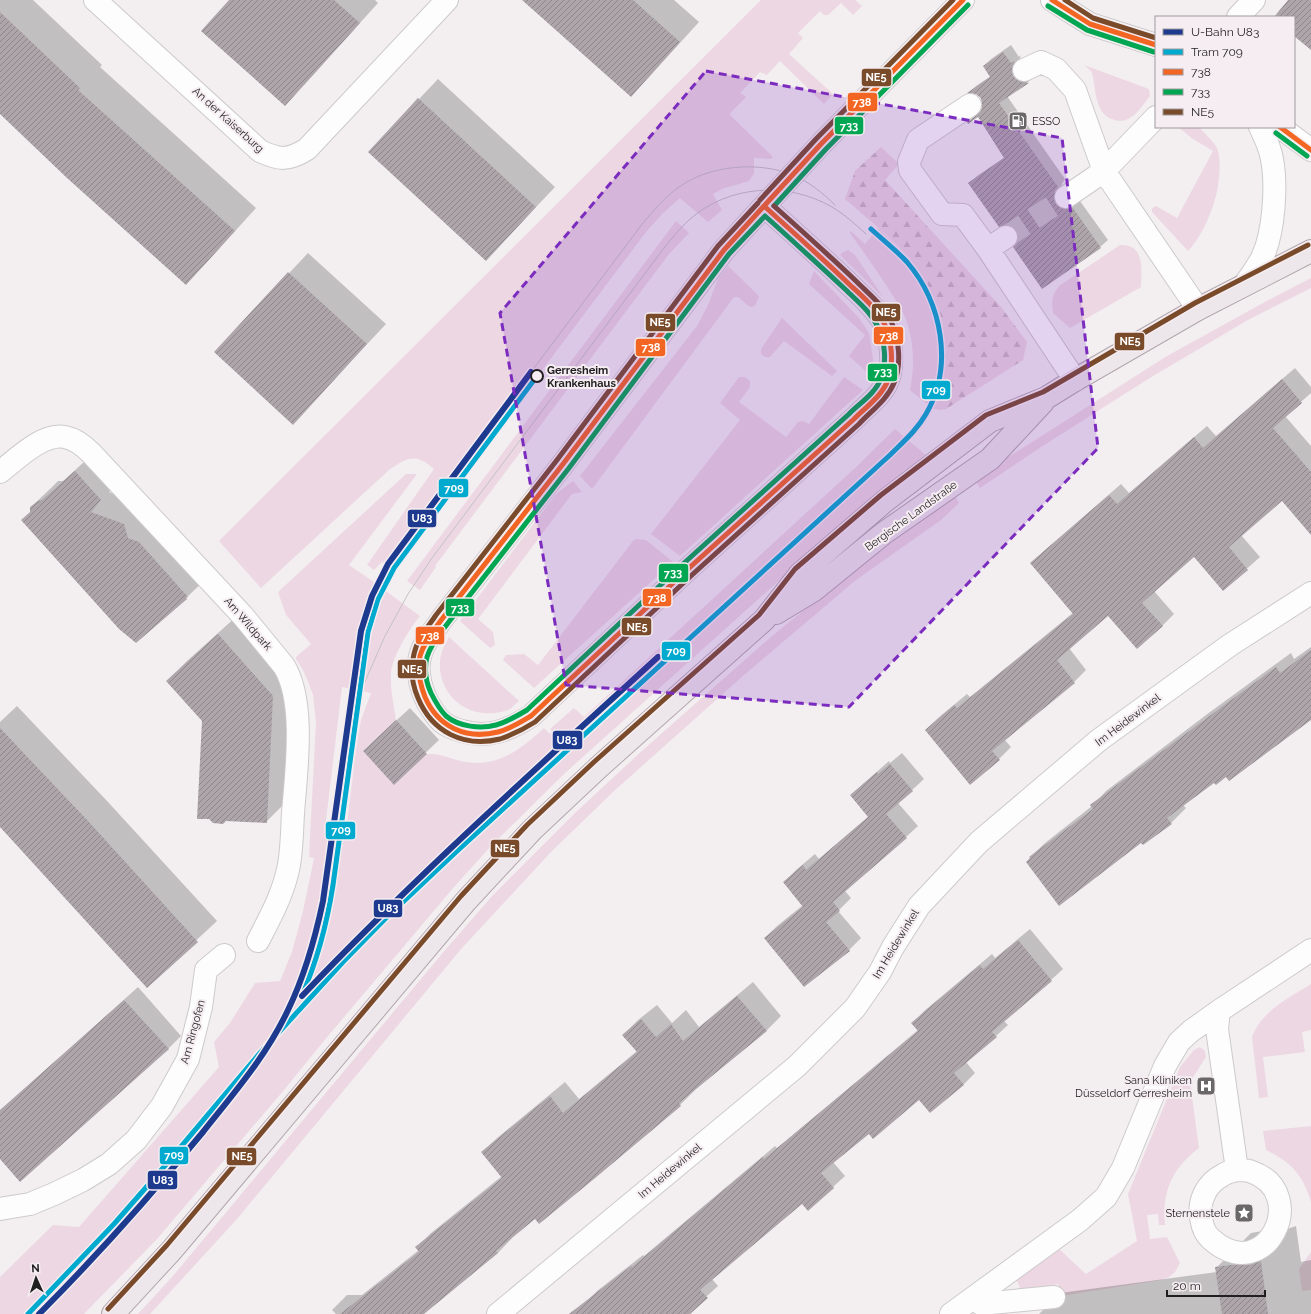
<svg xmlns="http://www.w3.org/2000/svg" width="1311" height="1314" viewBox="0 0 1311 1314" font-family="Raleway,sans-serif">
<style>
.green{fill:#edd7e2;fill-rule:evenodd}
.forest{fill:url(#forest-firs)}
.shadow{fill:#0003}
.building{fill:url(#building-hatch)}
.lines{fill:none;stroke-linecap:round;stroke-linejoin:round}
.minor-tunnel{stroke:#c9c5c7;stroke-width:22;stroke-dasharray:22 11;stroke-linecap:butt}
.minor-casing{stroke:#cdcacb;stroke-width:24}
.major-casing{stroke:#b2a7ad;stroke-width:24}
.minor{stroke:#fdfdfd;stroke-width:22}
.major{stroke:#ede6ea;stroke-width:22}
.tram{stroke:#c3c2c3;stroke-width:1}
.bus-1-casing{stroke:#f5edf1;stroke-width:8}
.bus-2-casing{stroke:#f5edf1;stroke-width:8}
.bus-3-casing{stroke:#f5edf1;stroke-width:8}
.bus-1{stroke:#f26522;stroke-width:5}
.bus-2{stroke:#00a651;stroke-width:5}
.bus-3{stroke:#7a4b2a;stroke-width:5}
.tram-1-casing{stroke:#f5edf1;stroke-width:8}
.tram-1{stroke:#00a9ce;stroke-width:5}
.metro-1-casing{stroke:#f5edf1;stroke-width:9}
.metro-1{stroke:#1d3a8f;stroke-width:6}
.marked{fill:#7b2cbf;fill-opacity:0.2;stroke:#7b2cbf;stroke-width:3;stroke-dasharray:8 5;stroke-linejoin:round}
.stop-dot{fill:#f5edf1;stroke:#211e20;stroke-width:2}
.labels{text-anchor:middle;dominant-baseline:central;stroke-width:4;stroke-linejoin:round;paint-order:stroke}
.street-label{font-size:11px;fill:#211e20;stroke:#f5edf1}
.poi-label{font-size:11px;fill:#211e20;stroke:#f5edf1;text-anchor:end}
.stop-label{font-size:11px;font-weight:bold;fill:#211e20;stroke:#f5edf1;text-anchor:start}
.line-badge{stroke:#f5edf1;stroke-width:1.5}
.badge-label{font-size:11px;text-anchor:middle;font-weight:bold;fill:#fff}
</style>
<defs>
<pattern id="forest-firs" width="22" height="20" patternUnits="userSpaceOnUse"><rect width="22" height="20" fill="#edd7e2"/><path d="M5 1l3.5 6h-7zM16 11l3.5 6h-7z" fill="#cbb8c2"/></pattern>
<pattern id="building-hatch" width="6" height="6" patternUnits="userSpaceOnUse"><rect width="6" height="6" fill="#aea5aa"/><path d="M-1 1l2-2M0 6l6-6M5 7l2-2" fill="none" stroke="#8d868a"/></pattern>
</defs>
<rect width="100%" height="100%" fill="#f3eff1"/>
<path class="green" d="M761 0H855L862 6 853 15 841 3 828 15H824L820 11 798 33 803 38 789 54 833 94 824 104 780 61 767 75 760 72 740 93 746 97 731 112 730 115 773 157 771 159 754 158V173L749 181 722 189 713 194 722 210 708 222 680 198 662 214 646 232 409 547H410L395 571 382 562 374 570 367 565 434 469C416 453 408 457 389 470L261 588 219 541Z
M1084 65 1149 89 1150 96C1141 107 1131 125 1115 120 1098 116 1096 98 1094 83 1093 79 1093 74 1091 71 1089 69 1086 67 1084 65Z
M1178 127H1199C1204 133 1217 144 1218 151 1225 182 1209 229 1188 251L1152 212V208L1156 206 1177 218 1213 151 1193 139Z
M676 221 689 233 669 254 435 566 436 567 420 590 407 581Z
M878 228C900 248 927 274 937 303 941 315 943 329 944 342 944 357 944 371 941 385 939 393 936 401 933 409L910 390C915 367 914 339 905 317 901 307 894 298 888 288 876 270 863 251 850 233V231L852 232 865 244Z
M1120 245C1123 245 1127 245 1129 246 1145 251 1141 275 1141 287L1070 328 1053 313C1051 300 1052 296 1059 286Z
M848 250 855 255 883 297 840 255 843 252Z
M728 266 759 296 755 306 750 307 738 297H734L592 489 580 476 697 326 709 303 718 278Z
M814 271 859 318 869 333 873 359 872 365 869 374 849 356 865 335 809 284Z
M1311 278V288L1248 320 1153 376 1041 447 980 488 974 479 1167 356 1263 303Z
M782 318 837 371 832 376 784 341 770 357H765L761 354V349Z
M739 377H745L750 381V387L739 402 786 437 798 422 803 421 809 424 844 377 863 390 680 556 651 534 740 420 720 403Z
M895 429 927 456 873 499 783 577 564 774 493 844 454 887 323 1042 284 1090 157 1239 84 1314H0V1277L53 1225 79 1227 219 1067 214 1042 230 1023 255 983 280 981 292 952 303 911 314 858 309 857 316 722 313 695 309 684 303 670 296 659V657L311 644 286 615 278 592 406 474H417L349 565 368 578 420 616C409 630 392 656 391 674 390 689 394 705 396 720L363 751 394 784 427 754C441 753 453 760 466 762 497 768 523 748 544 728L550 734 552 731 550 729 574 708 584 717 854 469ZM342 687 371 693 361 720 356 749 346 832 325 829Z
M573 481 582 492 572 494 478 619 493 632 495 645 490 648 460 621 556 494Z
M954 494 959 503 941 520 856 580 744 675 613 792 551 852 462 948 237 1219 150 1314H138L172 1277 446 949 493 895 575 813 644 749 772 636 877 551Z
M636 539 646 540 673 562 534 688 503 660 506 655 524 654 538 665 633 541Z
M449 637 519 701C516 703 513 707 510 709 502 713 492 714 483 713 453 710 433 680 442 651 444 646 447 641 449 637Z
M1311 984V1030L1302 1032 1305 1052 1263 1057 1268 1097 1259 1098 1252 1037C1261 1011 1289 998 1311 984Z
M1200 1047 1205 1051 1206 1057 1190 1082 1199 1148C1172 1169 1162 1190 1165 1225H1159L1158 1214 1147 1215 1150 1239 1167 1237 1180 1263 1175 1272 1169 1277 1161 1280 1061 1296 1058 1284 1025 1290 1020 1288 1017 1281V1276L1058 1248 1086 1274 1137 1241 1128 1194 1180 1067 1194 1050Z
M1311 1126V1202C1303 1175 1291 1162 1266 1150L1263 1131Z
M1311 1252V1290L1302 1291 1299 1269Z"/>
<path class="forest" d="M881 147 899 164 885 180 1001 307 1027 342 1023 360 946 409 940 410 933 409C936 401 939 393 941 385 947 363 946 323 936 301 930 287 922 274 912 262 893 238 868 219 845 199L855 171Z"/>
<path class="shadow" d="M0 0H33L102 65 100 67 256 208 208 261 186 283 0 113Z
M230 0H375L378 3 304 85Z
M523 0H674L699 22 650 76 631 95Z
M1011 45 1019 57 1021 55 1019 61 1020 68 1034 76 1028 82 1007 96 1065 179 1062 184 1060 190 1075 203 1080 201 1108 240 1100 247 1042 287 1018 243 1019 237 1017 229 969 183 977 176 1005 157 978 116 968 122 982 110 983 104 981 98 976 93 970 92 976 86 991 76 984 66 991 59Z
M438 79 555 187 486 260 369 152Z
M308 253 386 324 293 423 215 352Z
M1295 368 1311 387V393L1285 416 1311 446V533L1282 500 1241 535 1260 557 1223 590 1194 556 1154 591 1174 614 1162 626 1108 614 1069 648 1086 670 1074 682 1004 739 1011 747 999 759 926 730 938 718 967 694 970 697 1074 612 1032 563 1044 551 1121 484 1129 493 1207 426 1216 436Z
M95 452 120 480 109 492 144 505 206 579 186 598 31 512V507L51 488 58 481H63Z
M238 615 292 676 286 802 266 822 203 721 167 681 187 661Z
M1311 647V719L1214 782 1183 805 1186 808 1171 823 1141 841 1031 858 1030 857 1045 843 1092 806 1106 791 1206 715 1291 653 1294 659Z
M17 706 108 802 217 921 147 986 0 826V722Z
M410 708 439 740 394 783 377 738Z
M902 753 924 779 898 803 918 826 906 837 845 891 851 898 838 911 861 938 849 950 765 938 777 926 803 905 784 882 796 870 815 854 819 859 869 816 851 796 863 784 889 761 890 763Z
M1030 929 1063 969 1051 980 1004 1021 1008 1025 996 1036 966 1062 975 1073 963 1085 919 1098 869 1132 833 1162 845 1176 833 1187 802 1203 712 1279 718 1286 687 1314H595L586 1302 597 1291 643 1255 644 1256 775 1146 777 1148 918 1030 913 1023 924 1011 992 954 995 958Z
M753 982 781 1016 766 1031 694 1089 695 1090 680 1105 593 1179 535 1217 512 1237V1238L498 1253 421 1314H336L332 1310 347 1295H362L419 1250 416 1248 431 1233 502 1176 482 1152 497 1138 565 1082 579 1099 637 1051 623 1035 638 1020 657 1005 672 1023 686 1010 699 1027Z
M138 987 181 1036 168 1049 0 1158V1111Z
M1296 1226 1301 1262 1311 1260V1314H1039L1060 1293 1217 1272 1216 1268 1251 1233 1274 1229 1284 1230Z"/>
<path class="building" d="M229 0H334L360 23 285 106 201 31Z
M522 0H633L680 42 631 97Z
M1288 0H1311V50L1294 36V17H1274Z
M0 12 80 88 78 90 235 231 186 285 67 178 0 114Z
M1003 52 1011 63 1014 61 1015 62 1012 69 1013 76 1017 80 1023 82 1029 83 999 103 1058 187 1055 192 1054 198 1056 204 1061 208 1067 209 1073 208 1101 248 1042 289 1013 247 1017 243 1018 237 1016 230 1012 226 1006 225 999 227 968 183 1004 158 978 117 968 124 967 122 977 115 981 111 982 105 981 98 976 94 967 93 990 77 983 66Z
M418 98 536 207 486 261 368 152Z
M288 272 367 344 293 425 214 352Z
M1282 379 1302 403 1273 428 1311 472V535L1282 501 1229 547 1248 570 1223 591 1194 557 1142 603 1163 626 1137 649 1108 616 1057 660 1075 683 992 751 1000 760 970 785 925 730 954 705 957 708 1073 614 1030 563 1109 495 1117 504 1194 437 1203 448Z
M75 471 101 500 91 512 124 524 128 538 139 542 188 597 186 598 187 599 136 643 119 629 21 520 30 512V507L38 501 42 500Z
M218 634 273 696 267 823 226 821 223 824 213 823 209 819H197L202 721 166 681Z
M1311 650V720L1229 781 1226 777 1216 785 1214 783 1167 818 1172 824 1143 845 1141 843 1059 906 1026 862 1030 858 1029 857 1093 809 1090 805 1219 709 1276 667 1280 673Z
M396 720 427 754 394 785 363 751Z
M0 728 88 821 198 942 147 988 0 827Z
M890 764 913 791 886 814 907 838 833 902 840 911 826 922 850 951 804 987 764 938 803 907 783 882 803 865 806 870 868 817 850 795 877 772 878 774Z
M1018 940 1052 981 992 1032 997 1037 954 1073 964 1085 930 1113 919 1100 873 1139 869 1134 821 1173 834 1188 808 1211 802 1204 700 1290 708 1298 690 1314H569L631 1266 632 1267 763 1157 764 1159 918 1031 911 1023 980 965 983 969Z
M737 996 767 1031 679 1103 681 1106 594 1179 539 1224 535 1219 496 1251 498 1253 424 1314H340L419 1252 415 1247 502 1178 481 1152 550 1096 563 1113 637 1052 622 1035 641 1019 656 1037 671 1024 683 1041Z
M124 1000 169 1049 20 1182 0 1159V1110Z
M1261 1261 1268 1314H1222L1215 1267 1239 1264 1249 1265Z"/>
<g class="lines">
<path class="minor-tunnel" d="M1006 237 1066 197"/>
<g class="minor-casing">
<path id="minor" d="M95 0 260 151C279 160 288 161 307 149L447 0
M1052 0 1090 24 1156 45
M1238 17 1254 0
M1024 70 1041 62 1056 69 1075 90 1104 171 1156 117
M970 105 918 140 909 162 910 170 942 214 963 215 988 249
M1280 127 1311 150
M1066 197 1104 171 1198 309
M764 206C792 231 820 256 847 282 860 295 875 307 884 323 891 337 894 365 888 380 882 396 865 407 854 419L688 569 531 716C509 730 488 739 462 731 443 726 438 720 428 703 422 692 417 675 419 662 421 645 433 632 442 619L563 464 724 250 821 144 963 0
M1006 237 988 249 1075 380
M1245 284C1251 276 1257 267 1262 258 1274 233 1277 186 1272 159 1270 147 1265 137 1260 127
M0 472C17 459 42 433 65 437 75 439 84 446 91 453L243 616 284 666C306 702 296 773 293 813 292 830 292 848 289 865 284 892 271 916 258 941
M1219 1011 1217 1029 1237 1170C1233 1171 1227 1172 1223 1175 1207 1183 1198 1200 1201 1218 1202 1225 1205 1234 1211 1239 1266 1288 1311 1193 1252 1172 1248 1170 1242 1170 1237 1170
M0 1209 30 1204 54 1194 83 1180 109 1164 136 1140 162 1106 188 1059 201 1007 206 970 224 955
M981 1304 1054 1297
M498 1314 797 1066 855 1008 880 972 893 947 919 906 979 842 1099 740 1230 645 1311 593
M951 1314 1080 1220 1106 1197 1123 1168 1165 1066 1179 1042 1191 1031 1219 1011 1311 950"/>
</g>
<g class="major-casing">
<path id="major" d="M776 613 814 590 884 533 990 459 1043 402
M113 1314 172 1250 466 901 532 830 599 767 764 620 800 574 885 501 990 421 1046 398 1075 380 1198 309 1311 251"/>
</g>
<use href="#minor" class="minor"/>
<use href="#major" class="major"/>
<path class="tram" d="M531 372 643 223C654 210 665 197 679 187 710 165 758 161 793 175 809 182 823 193 835 205
M339 785 349 734 364 684 385 636 408 594 432 558 664 248C672 238 680 228 689 220 728 185 787 181 832 207 844 214 855 224 866 234"/>
<g class="bus-1-casing">
<path id="bus-1" d="M1052 0 1090 24 1156 45
M1280 127 1311 150
M764 206C793 232 822 258 850 285 862 296 876 308 884 323 892 339 894 364 888 380 882 396 866 407 854 419L688 569 531 716C521 722 510 729 498 732 466 740 438 727 425 697 420 684 417 669 420 656 424 642 434 630 442 619L563 464 724 250Z
M764 206 821 144 963 0"/>
</g>
<g class="bus-2-casing">
<path id="bus-2" d="M1048 6 1087 30 1154 52
M1276 133 1307 156
M774 206 826 149 968 5
M765 216C792 240 819 265 846 290 857 301 871 312 878 327 885 341 887 363 881 378 876 393 860 403 849 414L683 564 527 710C517 716 507 722 496 725 481 729 459 727 446 716 440 710 435 701 431 693 426 682 424 669 427 657 431 644 440 634 448 623L569 468 729 254Z"/>
</g>
<g class="bus-3-casing">
<path id="bus-3" d="M1065 0 1093 18 1156 38
M760 200 816 139 953 0
M758 203 718 246 557 460 436 615C428 627 417 639 414 654 410 669 412 684 418 698 432 732 464 748 500 739 512 735 524 729 535 722L693 574 859 424C871 411 887 400 894 383 902 365 899 338 891 321 883 305 869 294 857 282 830 256 802 231 774 206
M108 1309 167 1245 461 896 527 825 594 762 759 615 795 569 881 495 986 415 1043 392 1195 303 1308 245"/>
</g>
<use href="#bus-1" class="bus-1"/>
<use href="#bus-2" class="bus-2"/>
<use href="#bus-3" class="bus-3"/>
<g class="tram-1-casing">
<path id="tram-1" d="M302 995C318 959 327 923 333 885L368 632 378 599 394 568 537 376
M28 1314 114 1224 163 1168 259 1054 343 962 385 919 455 853 890 455C903 442 917 430 926 414 954 366 942 303 907 262 896 250 883 240 871 229"/>
</g>
<use href="#tram-1" class="tram-1"/>
<g class="metro-1-casing">
<path id="metro-1" d="M302 996C415 877 537 768 658 657
M39 1314C97 1256 151 1195 203 1132 234 1093 267 1055 288 1010 305 975 315 939 323 901L361 631 372 596 388 564 531 372"/>
</g>
<use href="#metro-1" class="metro-1"/>
</g>
<path class="marked" d="M706 71 1062 138 1098 448 849 707 566 685 500 313Z"/>
<defs>
<g id="fuel-square" transform="scale(1)"><rect x="-9" y="-9" width="18" height="18" rx="4" fill="#6a6769" stroke="#f5edf1"/><path d="M-5.5-6h7V0h2V4h1.3V-2.5L3-4.5l.8-.8L6-3V5H2.5V1h-1V6h-7ZM-4.2-4.7v3.2H.2V-4.7Z" fill="#fff"/></g>
<g id="hospital-square" transform="scale(1)"><rect x="-9" y="-9" width="18" height="18" rx="4" fill="#6a6769" stroke="#f5edf1"/><path d="M-5-5h3v3.5h4V-5h3V5h-3V1.5h-4V5h-3Z" fill="#fff"/></g>
<g id="sight-square" transform="scale(1)"><rect x="-9" y="-9" width="18" height="18" rx="4" fill="#6a6769" stroke="#f5edf1"/><path d="M0-6L1.8-2.2L6-1.7L2.9 1.2L3.7 5.4L0 3.3L-3.7 5.4L-2.9 1.2L-6-1.7L-1.8-2.2Z" fill="#fff"/></g>
</defs>
<g fill-rule="evenodd">
<use href="#fuel-square" x="1018" y="121"/>
<use href="#hospital-square" x="1206" y="1086"/>
<use href="#sight-square" x="1244" y="1213"/>
</g>
<circle class="stop-dot" cx="537" cy="376" r="6"/>
<g class="labels">
<g class="street-label">
<text transform="translate(228 120) rotate(42)">An der Kaiserburg</text>
<text transform="translate(911 516) rotate(-36)">Bergische Landstraße</text>
<text transform="translate(248 624) rotate(49)">Am Wildpark</text>
<text transform="translate(1128 720) rotate(-37)">Im Heidewinkel</text>
<text transform="translate(896 944) rotate(-59)">Im Heidewinkel</text>
<text transform="translate(193 1032) rotate(-75)">Am Ringofen</text>
<text transform="translate(670 1171) rotate(-40)">Im Heidewinkel</text>
</g>
<g class="poi-label">
<text x="1032" y="121" text-anchor="start">ESSO</text>
<text x="1192" y="1080">Sana Kliniken<tspan x="1192" dy="13">Düsseldorf Gerresheim</tspan></text>
<text x="1230" y="1213">Sternenstele</text>
</g>
<g class="stop-label">
<text x="547" y="370">Gerresheim<tspan x="547" dy="13">Krankenhaus</tspan></text>
</g>
</g>
<g class="line-badge">
<rect x="861" y="68" width="31" height="19" rx="4" fill="#7a4b2a"/>
<rect x="847" y="92" width="31" height="20" rx="4" fill="#f26522"/>
<rect x="834" y="116" width="30" height="19" rx="4" fill="#00a651"/>
<rect x="871" y="303" width="30" height="19" rx="4" fill="#7a4b2a"/>
<rect x="645" y="313" width="31" height="19" rx="4" fill="#7a4b2a"/>
<rect x="873" y="326" width="31" height="19" rx="4" fill="#f26522"/>
<rect x="1114" y="332" width="31" height="19" rx="4" fill="#7a4b2a"/>
<rect x="635" y="338" width="31" height="19" rx="4" fill="#f26522"/>
<rect x="867" y="363" width="31" height="19" rx="4" fill="#00a651"/>
<rect x="921" y="380" width="30" height="20" rx="4" fill="#00a9ce"/>
<rect x="438" y="478" width="31" height="20" rx="4" fill="#00a9ce"/>
<rect x="407" y="509" width="30" height="19" rx="4" fill="#1d3a8f"/>
<rect x="658" y="563" width="31" height="20" rx="4" fill="#00a651"/>
<rect x="642" y="588" width="30" height="19" rx="4" fill="#f26522"/>
<rect x="445" y="598" width="30" height="19" rx="4" fill="#00a651"/>
<rect x="621" y="617" width="31" height="19" rx="4" fill="#7a4b2a"/>
<rect x="415" y="626" width="30" height="19" rx="4" fill="#f26522"/>
<rect x="661" y="641" width="30" height="20" rx="4" fill="#00a9ce"/>
<rect x="397" y="659" width="30" height="20" rx="4" fill="#7a4b2a"/>
<rect x="552" y="730" width="31" height="20" rx="4" fill="#1d3a8f"/>
<rect x="325" y="821" width="31" height="19" rx="4" fill="#00a9ce"/>
<rect x="490" y="839" width="30" height="19" rx="4" fill="#7a4b2a"/>
<rect x="373" y="899" width="30" height="19" rx="4" fill="#1d3a8f"/>
<rect x="159" y="1146" width="30" height="19" rx="4" fill="#00a9ce"/>
<rect x="226" y="1147" width="31" height="19" rx="4" fill="#7a4b2a"/>
<rect x="147" y="1170" width="31" height="20" rx="4" fill="#1d3a8f"/>
</g>
<g class="badge-label">
<text x="876" y="81">NE5</text>
<text x="862" y="106">738</text>
<text x="849" y="130">733</text>
<text x="886" y="316">NE5</text>
<text x="660" y="326">NE5</text>
<text x="889" y="340">738</text>
<text x="1130" y="345">NE5</text>
<text x="651" y="351">738</text>
<text x="883" y="376">733</text>
<text x="936" y="394">709</text>
<text x="454" y="492">709</text>
<text x="422" y="522">U83</text>
<text x="673" y="577">733</text>
<text x="657" y="602">738</text>
<text x="460" y="612">733</text>
<text x="637" y="631">NE5</text>
<text x="430" y="640">738</text>
<text x="676" y="655">709</text>
<text x="412" y="673">NE5</text>
<text x="567" y="744">U83</text>
<text x="341" y="834">709</text>
<text x="505" y="852">NE5</text>
<text x="388" y="912">U83</text>
<text x="174" y="1159">709</text>
<text x="242" y="1160">NE5</text>
<text x="163" y="1184">U83</text>
</g>
<rect x="1155" y="16" width="140" height="112" fill="#f5edf1" stroke="#a09a9d"/>
<rect x="1163" y="29" width="20" height="6" fill="#1d3a8f" stroke="#a09a9d"/>
<text x="1191" y="36" font-size="12" fill="#211e20">U-Bahn U83</text>
<rect x="1163" y="49" width="20" height="6" fill="#00a9ce" stroke="#a09a9d"/>
<text x="1191" y="56" font-size="12" fill="#211e20">Tram 709</text>
<rect x="1163" y="69" width="20" height="6" fill="#f26522" stroke="#a09a9d"/>
<text x="1191" y="76" font-size="12" fill="#211e20">738</text>
<rect x="1163" y="89" width="20" height="6" fill="#00a651" stroke="#a09a9d"/>
<text x="1191" y="96" font-size="12" fill="#211e20">733</text>
<rect x="1163" y="109" width="20" height="6" fill="#7a4b2a" stroke="#a09a9d"/>
<text x="1191" y="116" font-size="12" fill="#211e20">NE5</text>
<g transform="translate(36 1278) rotate(357)" stroke="#f5edf1" stroke-width="3" paint-order="stroke">
<path d="M0-3L7 15L0 10L-7 15Z" fill="#211e20"/>
<text y="-6" font-size="11" font-weight="bold" text-anchor="middle" fill="#211e20">N</text>
</g>
<path d="M1167 1290v6h98v-6" fill="none" stroke="#211e20" stroke-width="2"/>
<text x="1173" y="1290" font-size="12" fill="#211e20" stroke="#f5edf1" stroke-width="3" paint-order="stroke">20 m</text>
</svg>
